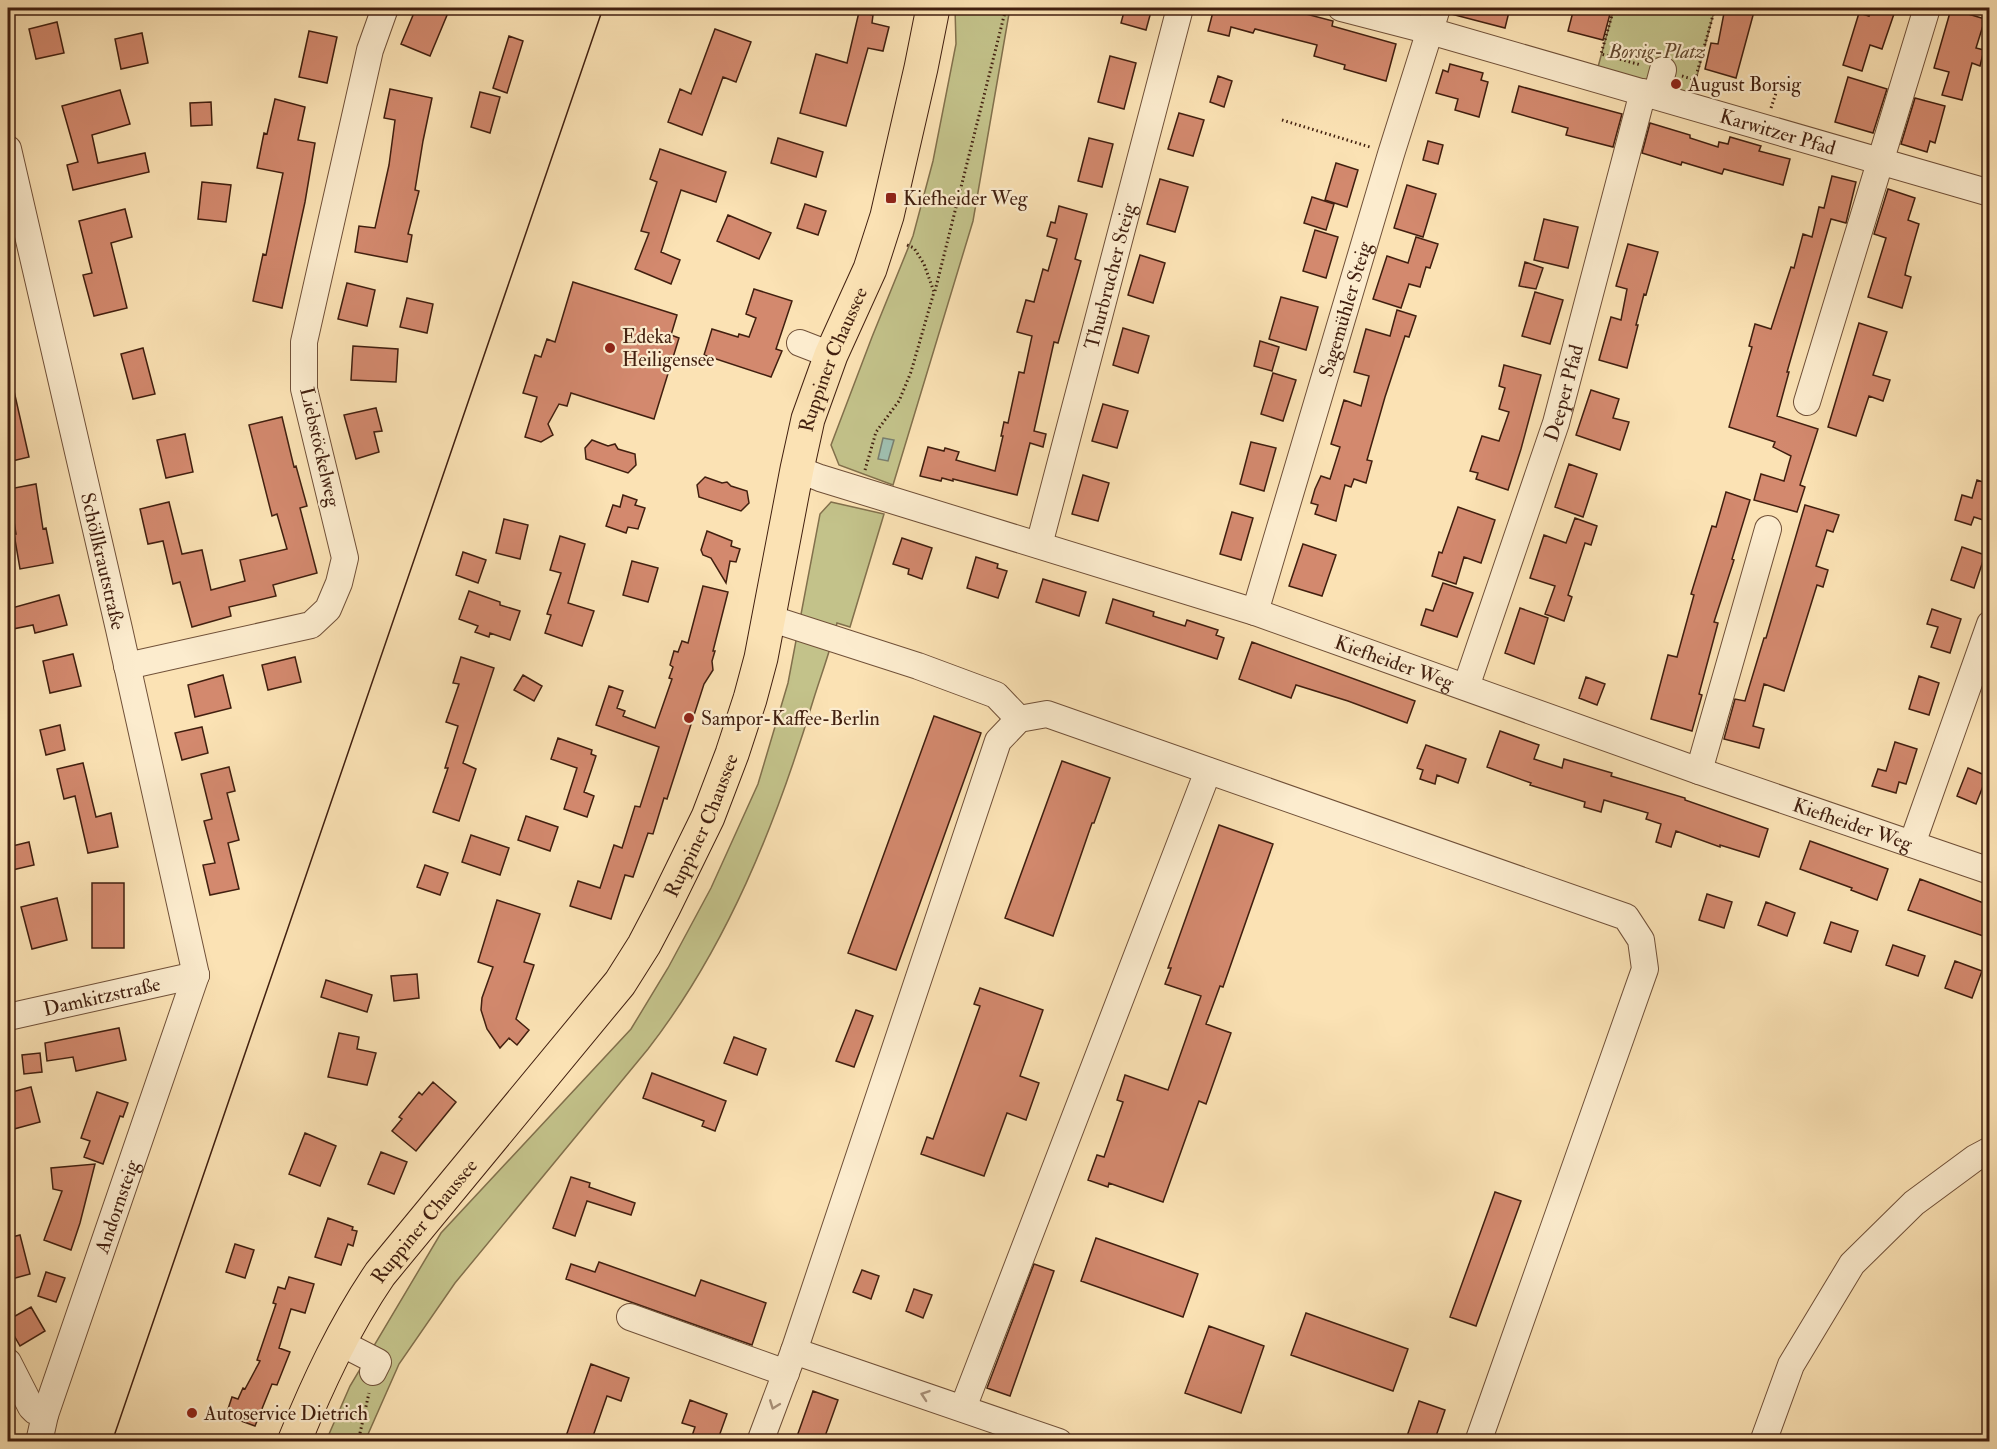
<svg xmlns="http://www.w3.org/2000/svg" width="1997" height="1449" viewBox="0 0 1997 1449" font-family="'IM FELL Double Pica',serif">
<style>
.green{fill:#c3c28a;stroke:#82704c;stroke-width:1.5}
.water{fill:#9fbeae;stroke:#797e6e;stroke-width:1.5}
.building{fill:#d3896e;stroke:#411f0f;stroke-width:1.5}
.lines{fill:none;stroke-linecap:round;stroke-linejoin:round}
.minor-casing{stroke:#705038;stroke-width:28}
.major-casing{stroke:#411f0f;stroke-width:35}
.path{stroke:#411f0f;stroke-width:3;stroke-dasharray:1.5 3;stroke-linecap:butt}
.minor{stroke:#fcecce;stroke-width:26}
.major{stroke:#fbe2b4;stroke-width:33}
.tram{stroke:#411f0f;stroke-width:1.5}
.oneway{stroke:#a89078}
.poi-dot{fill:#8f2418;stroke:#fcecce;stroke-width:2}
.labels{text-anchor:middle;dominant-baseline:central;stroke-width:4.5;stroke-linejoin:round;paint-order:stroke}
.park-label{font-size:20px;font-style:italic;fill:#62482e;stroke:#fcecce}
.poi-label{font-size:20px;fill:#411f0f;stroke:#fcecce;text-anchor:start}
.street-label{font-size:20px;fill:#411f0f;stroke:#fcecce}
</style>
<rect width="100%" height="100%" fill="#fbe2b4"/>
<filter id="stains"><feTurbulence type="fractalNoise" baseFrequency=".00333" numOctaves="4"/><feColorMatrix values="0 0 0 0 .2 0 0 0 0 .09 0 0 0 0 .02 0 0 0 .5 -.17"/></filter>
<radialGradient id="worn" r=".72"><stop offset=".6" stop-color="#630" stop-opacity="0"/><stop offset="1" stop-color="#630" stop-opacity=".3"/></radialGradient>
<path class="green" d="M955 8H1010L973 221 893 485 839 465 831 445 872 337 913 236 933 161 956 44Z
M1614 8H1715L1689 106 1595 78Z
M831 502 884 514 850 627 837 623C831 649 821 675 813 701 776 824 727 947 648 1049L455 1283 399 1364 365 1441H326L350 1386 441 1233 631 1029 668 968 711 888 758 784 788 683 820 514Z"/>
<path class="water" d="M883 438 894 440 888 461 878 459Z"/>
<path class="building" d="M416 8H450L430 56 401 44Z
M1125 8H1152L1146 30 1121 23Z
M1214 8H1283L1333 21 1332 26 1396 44 1386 81 1344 69 1345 65 1314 56 1317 45 1255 29 1253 33 1231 27 1229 36 1208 31Z
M1452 8H1510L1505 28 1451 14Z
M1574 8H1604L1603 12 1610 14 1603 40 1568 31Z
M1725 8H1755L1736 78 1705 69 1711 43 1718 44Z
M1872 8H1896L1882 49 1870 45 1862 71 1843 65 1859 13 1869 16Z
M1951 9 1985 19 1976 48 1984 50 1980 66 1972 63 1962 100 1942 95 1949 72 1934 68Z
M859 12 873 15 872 23 889 27 883 51 868 48 846 126 800 113 816 54 847 63Z
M57 22 64 53 36 59 29 29Z
M715 29 751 42 736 82 723 77 702 135 668 122 680 89 691 94Z
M309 31 337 37 327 83 299 77Z
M142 33 148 63 121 69 115 39Z
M509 36 523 41 507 93 493 88Z
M1110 56 1136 63 1124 109 1098 102Z
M1450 64 1483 73 1481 80 1488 82 1479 117 1455 110 1458 99 1436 93 1443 70 1448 72Z
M1218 76 1232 81 1224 107 1210 102Z
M1848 77 1887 89 1873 133 1835 122Z
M1519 86 1622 114 1613 147 1566 135 1568 128 1512 112Z
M390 89 432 98 423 141 415 190 419 191 408 234 412 235 407 262 355 252 359 226 375 228 389 165 395 120 384 118Z
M120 90 130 124 92 135 98 163 145 153 149 172 73 190 67 165 78 162 62 106Z
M480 92 500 97 490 133 471 127Z
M1915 98 1945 106 1935 143 1930 141 1927 152 1901 144Z
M275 99 305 107 298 140 315 143 305 202 282 308 253 301 263 254 266 255 283 173 257 168 264 133 267 134Z
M211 102 212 125 191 126 190 103Z
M1179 113 1204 120 1193 156 1168 149Z
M1650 123 1690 135V138L1718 147 1719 142 1728 144 1730 137 1761 146 1759 151 1790 159 1783 185 1724 169 1722 174 1682 162 1681 165 1642 153Z
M778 138 823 152 816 177 771 163Z
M1089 138 1113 144 1102 187 1078 181Z
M1428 141 1443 145 1438 164 1423 160Z
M660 149 726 172 716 202 681 190 661 252 680 260 671 284 635 269 649 233 641 231 657 182 650 179Z
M1336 163 1358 170 1347 207 1325 200Z
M1832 176 1856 182 1846 223 1831 219 1787 372H1789L1777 416 1818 429 1800 485 1805 487 1797 512 1754 500 1761 474 1784 481 1791 456 1773 447 1775 442 1729 427 1752 347 1749 346 1755 324 1771 329 1791 267 1794 268 1803 234 1812 237 1819 207 1824 208Z
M1160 179 1188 187 1175 232 1147 224Z
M202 182 231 185 226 222 198 219Z
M1407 185 1436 194 1423 237 1394 228Z
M1888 189 1915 198 1908 220 1919 224 1907 266 1905 275 1911 277 1902 308 1868 297 1886 238 1874 234Z
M1312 197 1334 204 1326 230 1304 223Z
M805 204 826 211 818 235 797 228Z
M1059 206 1087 214 1075 259 1081 261 1058 343 1054 342 1034 431 1046 434 1043 447 1030 443 1017 495 953 479V481L942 478 941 481 920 476 928 447 944 451 945 448 959 452 956 460 995 471 1003 436H1001L1004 422 1008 423 1019 372 1024 373 1032 336 1017 332 1026 300 1034 302 1043 269 1048 271 1057 239 1047 236 1051 222 1055 223Z
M125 209 132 237 111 243 127 308 94 316 83 275 92 273 79 221Z
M728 215 771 233 759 259 717 241Z
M1544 219 1578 227 1568 268 1534 260Z
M1315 230 1338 237 1326 278 1303 271Z
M1416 237 1438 244 1430 268 1426 267 1420 287 1409 284 1401 308 1373 299 1387 256 1408 263Z
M1628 244 1658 252 1646 295 1644 294 1636 325H1638L1627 368 1599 360 1611 317 1621 320 1627 289 1616 286Z
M1140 255 1165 263 1153 303 1128 295Z
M1525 262 1543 268 1536 289 1519 286Z
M573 282 677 315 671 335 679 338 654 419 571 393 567 406 559 404 548 424 553 435 541 442 525 437 537 397 523 393 535 355 541 357 547 339 555 342Z
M347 283 375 290 367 326 338 319Z
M754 289 792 301 776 349 782 351 771 377 704 355 712 329 738 337 739 334 749 337 756 318 746 314Z
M1535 292 1563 300 1550 344 1522 336Z
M1281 297 1318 307 1306 350 1269 339Z
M407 298 433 304 427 333 400 327Z
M1397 310 1416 316 1409 337 1405 336 1385 397 1367 460 1372 461 1366 483 1354 479 1351 487 1345 485 1336 521 1315 514 1318 505 1311 503 1315 489 1321 476 1330 479 1340 447 1331 444 1344 400 1361 406 1369 376 1354 372 1366 329 1390 336Z
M1859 323 1887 332 1873 375 1890 380 1883 401 1869 396 1856 436 1828 427Z
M1123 328 1149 336 1138 373 1113 365Z
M1260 341 1279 347 1272 371 1254 366Z
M353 346 398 349 396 382 351 380Z
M143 348 155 394 133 399 121 354Z
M1504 365 1541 375 1521 449 1508 490 1476 479 1478 473 1470 471 1482 436 1499 441 1509 412 1499 409 1505 388 1499 386Z
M1273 373 1296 380 1283 421 1261 414Z
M1591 390 1619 399 1613 418 1629 422 1620 450 1576 435Z
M8 391H14L29 457 8 462Z
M1103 404 1128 411 1117 448 1092 441Z
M376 408 382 431 374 432 379 452 356 459 344 415Z
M282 417 294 467 296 466 307 506 300 508 317 573 273 585 276 596 229 607 231 616 192 627 180 582 173 584 163 541 148 544 140 509 169 502 182 554 202 550 211 590 245 581 240 560 287 549 277 514 272 516 249 425Z
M185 434 193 472 166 478 157 440Z
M592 440 608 446 615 444 618 449 635 454 636 465 628 473 586 459 585 448Z
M1251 442 1276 448 1264 491 1240 484Z
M1569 464 1597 474 1583 517 1555 507Z
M1083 475 1109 483 1098 521 1072 514Z
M705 477 722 483 727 482 731 486 747 491 749 503 741 511 699 497 697 485Z
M1977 480 1989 484V522L1974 517 1971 525 1955 520 1962 495 1972 498Z
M36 484 43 529 46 528 53 563 20 569 14 534H16L9 489Z
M1726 492 1750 500 1732 559 1734 560 1714 622 1718 623 1699 694 1702 695 1692 731 1651 719 1668 655 1677 657 1694 595 1691 594 1712 526 1716 527Z
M623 495 637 500 635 505 645 508 638 529 628 527 626 533 606 526 613 505 620 507Z
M1805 505 1839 515 1833 532 1827 530 1816 566 1828 570 1823 587 1817 585 1784 691 1764 684 1753 726 1764 729 1759 748 1724 739 1735 699 1745 701 1764 638H1766Z
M1458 507 1495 520 1481 563 1464 557 1456 584 1432 576 1439 552 1442 553Z
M1232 512 1253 518 1241 560 1220 554Z
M1575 518 1597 526 1591 545 1585 543 1568 595 1572 597 1564 621 1545 614 1555 586 1530 578 1544 535 1566 543Z
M504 519 528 525 520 559 496 553Z
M707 531 732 541 731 546 740 549 736 562 730 561 726 583 711 558 703 555 701 550Z
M560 536 585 544 568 603 594 611 582 646 545 633 551 615 547 614 561 573 550 570Z
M902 538 932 548 922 579 908 574 909 569 893 564Z
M1303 544 1336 555 1322 596 1289 586Z
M1962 547 1985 555 1974 588 1951 580Z
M463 552 486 560 478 583 456 575Z
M976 557 998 564 997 568 1007 571 998 598 967 588Z
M632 561 658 568 648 602 623 595Z
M1043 579 1086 592 1079 616 1036 602Z
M1443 583 1473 593 1457 637 1421 625 1426 609 1433 611Z
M703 586 728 592 713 651H715L712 661 713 670 704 684 667 799 664 798 653 834 648 833 633 877 625 875 611 919 570 906 578 881 600 888 614 845 622 848 635 806 640 807 659 747 596 725 609 686 623 691 617 708 625 711 623 716 655 728 672 679 669 678 673 667 670 665 674 651 678 652 682 641 688 643Z
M469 591 500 602V605L520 611 510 640 490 633 489 637 475 632 478 626 459 619Z
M59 595 67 625 35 633 33 625 8 630V609Z
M1113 599 1154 612 1153 616 1185 626 1187 620 1218 630 1216 635 1224 638 1217 659 1106 623Z
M1520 608 1548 618 1534 664 1505 653Z
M1932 609 1961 619 1950 653 1931 647 1938 627 1927 624Z
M1252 642 1415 701 1407 723 1348 701 1296 685 1291 698 1239 679Z
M73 654 81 686 50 693 43 661Z
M295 657 301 682 268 690 262 665Z
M461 657 494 668 463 763 476 769 459 821 433 812 448 768H445L458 726 446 722 459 684 453 683Z
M223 675 231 708 195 717 188 685Z
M523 675 542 686 534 701 514 690Z
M1919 676 1939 683 1929 715 1909 709Z
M1586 677 1605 684 1597 705 1579 698Z
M934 716 981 733 896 970 848 953Z
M60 725 65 750 46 755 40 730Z
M202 727 208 753 182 760 175 733Z
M1500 731 1539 745 1534 759 1562 768 1564 759 1612 773 1611 776 1685 798V800L1768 829 1759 857 1720 845V847L1676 831 1671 847 1656 842 1661 824 1646 819 1648 813 1604 800 1601 812 1584 807 1585 802 1530 785 1531 783 1487 767Z
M558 738 592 750 591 754 596 756 584 792 594 796 587 817 564 809 577 768 551 759Z
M1895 742 1917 749 1906 784 1899 782 1896 793 1872 786 1878 769 1886 771Z
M1426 745 1466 759 1458 783 1437 775 1435 784 1420 779 1423 770 1417 768Z
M1062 761 1110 778 1094 823H1092L1053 936 1005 918Z
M83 763 96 817 111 813 118 847 88 853 75 796 64 799 57 769Z
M229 767 235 791 227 793 239 840 228 843 239 889 210 895 203 865 215 863 204 821 212 819 201 774Z
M1968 768 1987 776 1976 804 1957 796Z
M526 816 558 827 550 851 518 840Z
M1219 825 1273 844 1223 987 1220 986 1206 1024 1231 1033 1206 1104 1199 1101 1163 1202 1109 1183 1108 1187 1088 1180 1097 1155 1104 1157 1123 1102 1117 1100 1125 1075 1168 1090 1201 996 1165 984 1171 968H1168Z
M471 835 509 848 500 875 462 862Z
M1810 841 1888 869 1877 900 1851 890 1852 888 1800 869Z
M29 842 34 865 8 871V847Z
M425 865 448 873 440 895 417 887Z
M1920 879 1989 905V938L1908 910Z
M92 883H124V948H92Z
M1707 894 1732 902 1724 928 1699 920Z
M57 898 67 940 32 949 21 907Z
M497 900 540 914 524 962 534 965 516 1019 529 1030 517 1045 509 1038 500 1048 487 1029 481 1010 482 998 493 967 478 962Z
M1766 902 1795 913 1787 936 1758 925Z
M1831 922 1858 931 1851 952 1824 943Z
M1893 945 1925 956 1918 976 1886 965Z
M1955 961 1982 971 1972 998 1945 988Z
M417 974 419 998 394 1001 391 976Z
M326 980 372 995 367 1012 321 997Z
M980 988 1043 1010 1020 1076 1039 1083 1026 1120 1007 1113 984 1176 921 1154 927 1137 933 1139 980 1006 974 1004Z
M856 1010 873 1016 854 1067 836 1061Z
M119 1028 126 1060 76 1071 73 1057 47 1061 45 1043Z
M339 1033 359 1037 357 1049 376 1053 367 1085 328 1077Z
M734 1037 766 1049 757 1075 724 1063Z
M40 1053 42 1072 24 1074 22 1055Z
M652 1073 726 1101 715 1131 702 1126 704 1121 643 1098Z
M433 1082 456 1102 416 1151 392 1131 402 1119 399 1117 419 1092 422 1095Z
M31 1087 40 1122 14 1129 8 1106V1093Z
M97 1092 128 1103 123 1117 120 1116 103 1164 84 1157 90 1141 81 1138Z
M305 1133 336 1146 320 1186 289 1174Z
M381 1152 407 1162 394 1194 368 1184Z
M95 1164 80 1223 71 1250 44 1240 62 1191 53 1189 51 1168Z
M571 1177 590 1183 589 1187 635 1203 631 1215 587 1201 575 1236 553 1228Z
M1495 1192 1521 1201 1476 1326 1450 1317Z
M328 1218 353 1227 352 1230 357 1231 353 1246 348 1244 341 1265 315 1257Z
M20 1235 30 1274 8 1280V1238Z
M1096 1238 1198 1274 1183 1317 1081 1281Z
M235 1244 254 1250 245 1278 226 1272Z
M599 1262 695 1296 701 1280 766 1303 752 1345 566 1279 571 1264 595 1272Z
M1034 1264 1054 1271 1010 1396 987 1388Z
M862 1270 879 1276 871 1299 853 1292Z
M46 1272 65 1278 56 1302 38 1296Z
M289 1277 314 1284 305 1313 291 1309 279 1348 290 1352 277 1385 272 1384 255 1426 233 1418 234 1415 227 1412 232 1397 238 1399 243 1388 245 1389 260 1361 257 1360 276 1304 273 1303 278 1287 285 1289Z
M914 1289 932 1295 923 1318 906 1311Z
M31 1307 45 1331 20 1346 8 1325V1320Z
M1306 1313 1408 1349 1393 1391 1291 1355Z
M1209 1326 1264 1346 1241 1413 1185 1393Z
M591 1364 629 1378 621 1401 607 1396 591 1442H564Z
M813 1391 838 1400 823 1442H795Z
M690 1400 727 1414 717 1442H690L695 1427 682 1423Z
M1419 1401 1445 1410 1434 1442H1405Z"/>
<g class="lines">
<g class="minor-casing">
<g id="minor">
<path id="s1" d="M1341 8 1430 31 1990 193"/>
<path d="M1656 96 1663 70"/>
<path id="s2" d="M8 149 119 629 196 975"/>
<path d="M800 343 831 355"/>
<path d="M1807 402 1927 8"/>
<path id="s3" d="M797 469 820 478 1255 612 1699 771 1990 871"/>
<path id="s4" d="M1039 545 1180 8"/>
<path id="s5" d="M1255 612 1391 154 1437 8"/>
<path d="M769 618 918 666 996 695 1019 719"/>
<path d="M127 666 311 625 328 609 339 583 345 558 304 389V342L370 50 385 8"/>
<path id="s6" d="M1466 687 1556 423 1643 92"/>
<path d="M1699 771 1768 529"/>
<path d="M1912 844 1990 624"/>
<path id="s7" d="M8 1017 196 975"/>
<path d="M630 1317 786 1373"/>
<path d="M339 1342 378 1362 373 1372"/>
<path d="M794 1351 998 741 1019 719 1047 714 1626 917 1641 940 1645 969 1478 1442"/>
<path d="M8 1362 31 1407 35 1411 45 1415"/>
<path d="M963 1408 1208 771"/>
<path id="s8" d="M39 1442 45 1415 196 975"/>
<path d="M760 1442 794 1351 1059 1442"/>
<path d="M1763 1442 1791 1365 1852 1264 1914 1203 1975 1158 1990 1150"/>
</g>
</g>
<g class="major-casing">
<g id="major">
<path id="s9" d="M294 1442C318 1383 344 1327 380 1274L620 983 644 945 664 907 708 817 732 754 750 699 761 658 797 469 808 419 831 355 870 269 887 216 921 68 933 8"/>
</g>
</g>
<path class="path" d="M1614 8 1601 54 1641 65
M1682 76 1695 80 1715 8
M1771 108 1780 81
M1282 120 1370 147
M935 291 1006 8
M865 470 876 432 899 401 911 372 934 292 924 264 914 248 905 244
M358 1442 369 1393"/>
<use href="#minor" class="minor"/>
<use href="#major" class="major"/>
<path class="tram" d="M112 1442 603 8"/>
</g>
<defs><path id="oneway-chevron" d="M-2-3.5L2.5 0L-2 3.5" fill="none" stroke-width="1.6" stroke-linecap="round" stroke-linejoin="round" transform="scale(1.5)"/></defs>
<g class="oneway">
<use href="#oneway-chevron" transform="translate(925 1395) rotate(-161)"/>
<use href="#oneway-chevron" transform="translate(774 1405) rotate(111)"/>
</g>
<g class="poi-dot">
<circle cx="1676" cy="84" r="6"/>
<rect x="885" y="192" width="12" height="12" rx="3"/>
<circle cx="610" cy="348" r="6"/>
<circle cx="689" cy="718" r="6"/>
<circle cx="192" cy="1413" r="6"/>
</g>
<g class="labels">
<g class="park-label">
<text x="1657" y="51">Borsig-Platz</text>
</g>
<g class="poi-label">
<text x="1688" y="84">August Borsig</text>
<text x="903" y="198">Kiefheider Weg</text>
<text x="622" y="336">Edeka<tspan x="622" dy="23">Heiligensee</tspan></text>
<text x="701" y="718">Sampor-Kaffee-Berlin</text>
<text x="204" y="1413">Autoservice Dietrich</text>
</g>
<g class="street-label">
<text stroke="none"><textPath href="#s1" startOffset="454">Karwitzer Pfad</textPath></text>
<text stroke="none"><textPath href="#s4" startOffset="278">Thurbrucher Steig</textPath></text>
<text stroke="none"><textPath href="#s5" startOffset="316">Sagemühler Steig</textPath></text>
<text stroke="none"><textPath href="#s9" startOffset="1230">Ruppiner Chaussee</textPath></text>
<text stroke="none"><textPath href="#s6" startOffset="310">Deeper Pfad</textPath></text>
<text transform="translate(320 447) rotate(77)">Liebstöckelweg</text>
<text stroke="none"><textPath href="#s2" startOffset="423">Schöllkrautstraße</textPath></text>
<text stroke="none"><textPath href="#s3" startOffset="628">Kiefheider Weg</textPath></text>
<text stroke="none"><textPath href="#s9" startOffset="744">Ruppiner Chaussee</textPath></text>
<text stroke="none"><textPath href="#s3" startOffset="1114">Kiefheider Weg</textPath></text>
<text stroke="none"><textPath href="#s7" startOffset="96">Damkitzstraße</textPath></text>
<text stroke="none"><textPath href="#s8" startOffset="248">Andornsteig</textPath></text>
<text stroke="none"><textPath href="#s9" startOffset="258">Ruppiner Chaussee</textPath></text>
</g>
</g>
<rect width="1997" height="1449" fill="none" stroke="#fbe2b4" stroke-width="30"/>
<rect x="9" y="9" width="1979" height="1431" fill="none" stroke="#411f0f" stroke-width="3"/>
<rect x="15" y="15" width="1967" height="1419" fill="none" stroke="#411f0f" stroke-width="1.5"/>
<rect width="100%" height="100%" filter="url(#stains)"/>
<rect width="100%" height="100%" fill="url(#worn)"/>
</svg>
